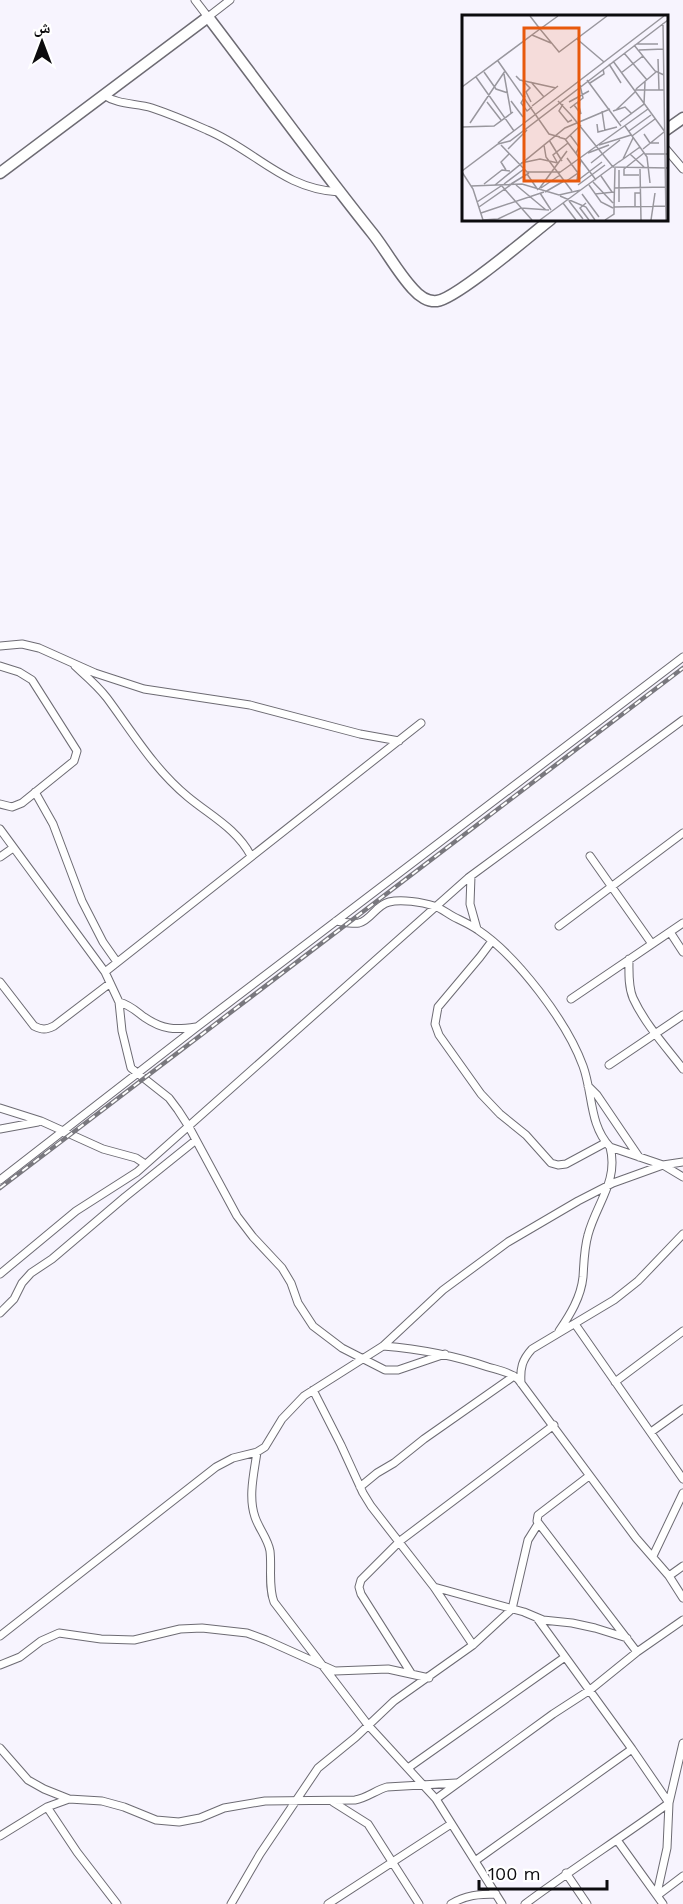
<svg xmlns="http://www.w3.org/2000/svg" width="683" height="1904" viewBox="0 0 683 1904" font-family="'Work Sans','Noto Naskh Arabic',sans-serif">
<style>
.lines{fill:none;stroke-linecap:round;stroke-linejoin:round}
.street-casing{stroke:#6d6b73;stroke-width:9}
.secondary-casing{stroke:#6d6b73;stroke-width:13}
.street{stroke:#fff;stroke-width:7}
.secondary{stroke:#fff;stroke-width:10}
.rail-casing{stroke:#79787e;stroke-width:4.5}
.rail{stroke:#fff;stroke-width:2;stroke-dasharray:7;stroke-linecap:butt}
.inset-road{fill:none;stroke:#99979e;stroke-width:1.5}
.view{fill:#e8590c;fill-opacity:0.15;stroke:#e8590c;stroke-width:3}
.inset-edge{fill:none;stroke:#0c0b0e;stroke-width:3}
</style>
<rect width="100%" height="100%" fill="#f7f4fe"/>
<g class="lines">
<g class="street-casing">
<path id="street" d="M195 0 208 17 230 0
M104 95C118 105 136 103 152 108 170 114 189 122 207 130 255 150 283 189 339 192
M666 149 683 169
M0 646 22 644 39 648 95 673 144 689 250 705 360 734 399 741
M0 666 19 672 32 680 77 751 74 761 22 803 12 807 0 804
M75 666C86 676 98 686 107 698 133 733 154 769 188 797 211 816 237 829 251 856
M35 792 53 824 82 901 103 942 117 962
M0 829 105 972 119 1002 122 1031 131 1068 169 1098 178 1110 189 1127 237 1216 253 1237 282 1268 291 1283 298 1303 313 1326 342 1348 385 1370H398L445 1354
M590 856 652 944
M0 857 13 848
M471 876 470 904 477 929
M336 921C343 922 352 924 359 923 371 920 376 905 389 902 401 899 422 902 434 906 441 908 448 914 454 917 462 921 471 925 478 930 517 956 567 1022 583 1066 593 1093 589 1125 610 1147L663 1165 683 1177
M559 926 683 833
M670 932 683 952
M492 941 480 957 438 1007 435 1024 439 1035 481 1094 500 1114 526 1135 551 1163 558 1165 566 1164 605 1143
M629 959C629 972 628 986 633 998 645 1024 666 1047 683 1069
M105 972 421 723
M0 982 34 1026C42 1030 46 1030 54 1026L109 984
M571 999 683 923
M119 1002C130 1005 136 1011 144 1017 163 1030 175 1030 196 1027
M609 1065 683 1015
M588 1086 597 1095 639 1157
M0 1108 41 1121 103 1149 136 1158 145 1164
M0 1129 38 1122
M0 1180 197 1027 683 657
M0 1274 76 1211 137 1172 468 878 683 720
M0 1313 14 1299 22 1283 31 1273 52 1259 125 1197 196 1140
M575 1324 683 1479
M559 1331C570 1315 581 1297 583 1277 584 1263 584 1249 588 1235 596 1204 619 1181 610 1147
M383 1346C420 1349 453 1355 488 1367 498 1370 510 1372 518 1379L636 1538 669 1576 683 1598
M615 1382 683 1331
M521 1383C520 1368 522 1360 532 1349L614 1300 638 1281 683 1234
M313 1390 341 1445 363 1493 371 1506 434 1587 473 1645
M651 1432 683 1409
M257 1452C254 1473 248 1497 255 1517 259 1529 268 1539 270 1551 272 1568 268 1586 274 1602L368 1725 436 1799 502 1904
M589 1476 538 1515 537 1521 637 1652
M360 1487 377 1473 394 1463 424 1439 514 1376
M653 1556 683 1493
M669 1576 683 1566
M434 1587 524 1612 543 1620 572 1623 595 1628 627 1638
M537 1618 632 1749 669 1803 667 1848 657 1893
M0 1636 216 1467 233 1458 257 1452 265 1447 282 1419 304 1396 383 1346 443 1290 508 1242 578 1201 613 1183 663 1165 683 1162
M0 1665 20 1657 41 1641 59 1633 101 1639 134 1640 180 1629 202 1628 247 1633 266 1640 335 1671 388 1669 429 1678
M411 1673 361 1594 359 1587 361 1580 400 1541 554 1425
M0 1748 28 1780 44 1789 69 1799 102 1801 124 1807 156 1820 179 1822 200 1818 224 1808 265 1801 355 1800C367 1798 376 1790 387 1787L456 1783
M408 1768 565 1657
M436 1799 553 1714 590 1690 637 1652 683 1620
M333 1802 368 1824 419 1904
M47 1807 77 1852 117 1904
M0 1836 47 1807 69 1799
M617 1840 663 1904
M475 1861 632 1749
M566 1873 587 1904
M658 1895 683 1876
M231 1904 260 1854 318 1768 356 1737 394 1701 473 1645 512 1609 528 1540 538 1524
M328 1904 451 1824
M451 1904C465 1895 480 1894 496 1894
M525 1904C572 1869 621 1838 669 1803L683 1743"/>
</g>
<g class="secondary-casing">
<path id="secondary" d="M666 130 683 118
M0 173 208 17C263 89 316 163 373 234 387 252 398 273 413 289 419 296 428 302 437 301 456 299 532 234 551 219"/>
</g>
<use href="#street" class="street"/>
<use href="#secondary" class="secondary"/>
<g class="rail-casing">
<path id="rail" d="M0 1188 683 668"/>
</g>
<use href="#rail" class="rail"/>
</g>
<g transform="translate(462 15)">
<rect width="206" height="206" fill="#f7f4fe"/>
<path class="inset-road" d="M68 1 78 14 96 1M201 8 204 205M70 20 89 28M115 24 142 47M175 29H196M172 30 193 56 202 60M177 35 202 34M162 38 185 65M196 44 197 75M36 46 87 119 98 122M151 46 203 117M147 49 159 68M22 57 34 74 46 78M159 58 181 41M42 59 49 98M54 61 58 65 94 73M14 62 52 116M125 65 159 111M61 66 68 73 64 77 69 87M69 67 82 82M128 68 142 59 141 54M0 72 78 14 97 37 145 1M174 74 194 57M173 75H202M63 81 59 88 65 96 70 92M49 86 61 102M96 86 109 100M25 87 39 105M107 87 127 76M101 89 97 96 106 107 110 105M112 90 119 99 116 88M70 91 96 71M108 93 121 83 118 70M154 95 173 77M140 96 143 116M151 96 163 92 170 99M109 100 151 152 206 153M158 107 182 89 183 67M8 108 43 56M135 109 136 117 155 112M163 111 185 142 188 168M0 112 32 111 51 97M167 116 189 100M182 119 188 128H197M108 120 117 132 114 138M170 121 193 104M96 122 103 124 134 165M104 124 119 110M87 125 100 146M36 128 202 1M39 130 65 157H98M82 130 84 142 110 176M137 130 169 120M46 134 65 115M181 134 202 117M126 138 147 130M168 139 182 152M183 139H206M105 143 116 158 115 165M161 144 171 123M95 147 91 140 106 128M157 147 178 132M59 148 78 144 96 148M129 148 158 125M178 154 179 205M44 155 39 147 47 139M157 155V187M0 156 36 129 48 126 206 5M0 157 11 174 21 205M97 158 186 94M65 159 76 175M177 160H162V154L182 138M139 161 150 177M115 166 140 147M103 167 116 158 119 145M131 167 151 188M22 169 40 155 48 156M42 169 62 154M49 169 67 158M33 170 103 113 148 94M39 170 70 205M54 170 84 195M116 170 143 150M127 170 139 187 151 193M9 171 60 169 97 180 119 175M79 173 98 160M152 173 204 172M77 174 105 136M83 177 102 166M78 178 89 195M120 179 137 202M133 179 152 177M98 181 124 192 133 205M107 186 121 204M15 187 39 171M101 188 114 205M124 188 118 193 127 205M17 192 50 169M152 192 153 153M173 192V178H178M19 198 82 177M21 205 36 204 59 193 87 195M78 205 158 146M143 205 152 199V192L204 191M189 205 193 178"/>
<path class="view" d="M62 13H117V166H62Z"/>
<rect width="206" height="206" class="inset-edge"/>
</g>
<g transform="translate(42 42)" stroke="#ffffff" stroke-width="4.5" paint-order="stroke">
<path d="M0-4.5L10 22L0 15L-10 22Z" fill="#0c0b0e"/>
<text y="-9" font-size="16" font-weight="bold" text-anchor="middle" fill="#0c0b0e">ش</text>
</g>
<path d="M479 1880v9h128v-9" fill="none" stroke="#0c0b0e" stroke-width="3"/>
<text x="488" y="1880" font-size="18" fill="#0c0b0e" stroke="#ffffff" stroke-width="4.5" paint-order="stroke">100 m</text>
</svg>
